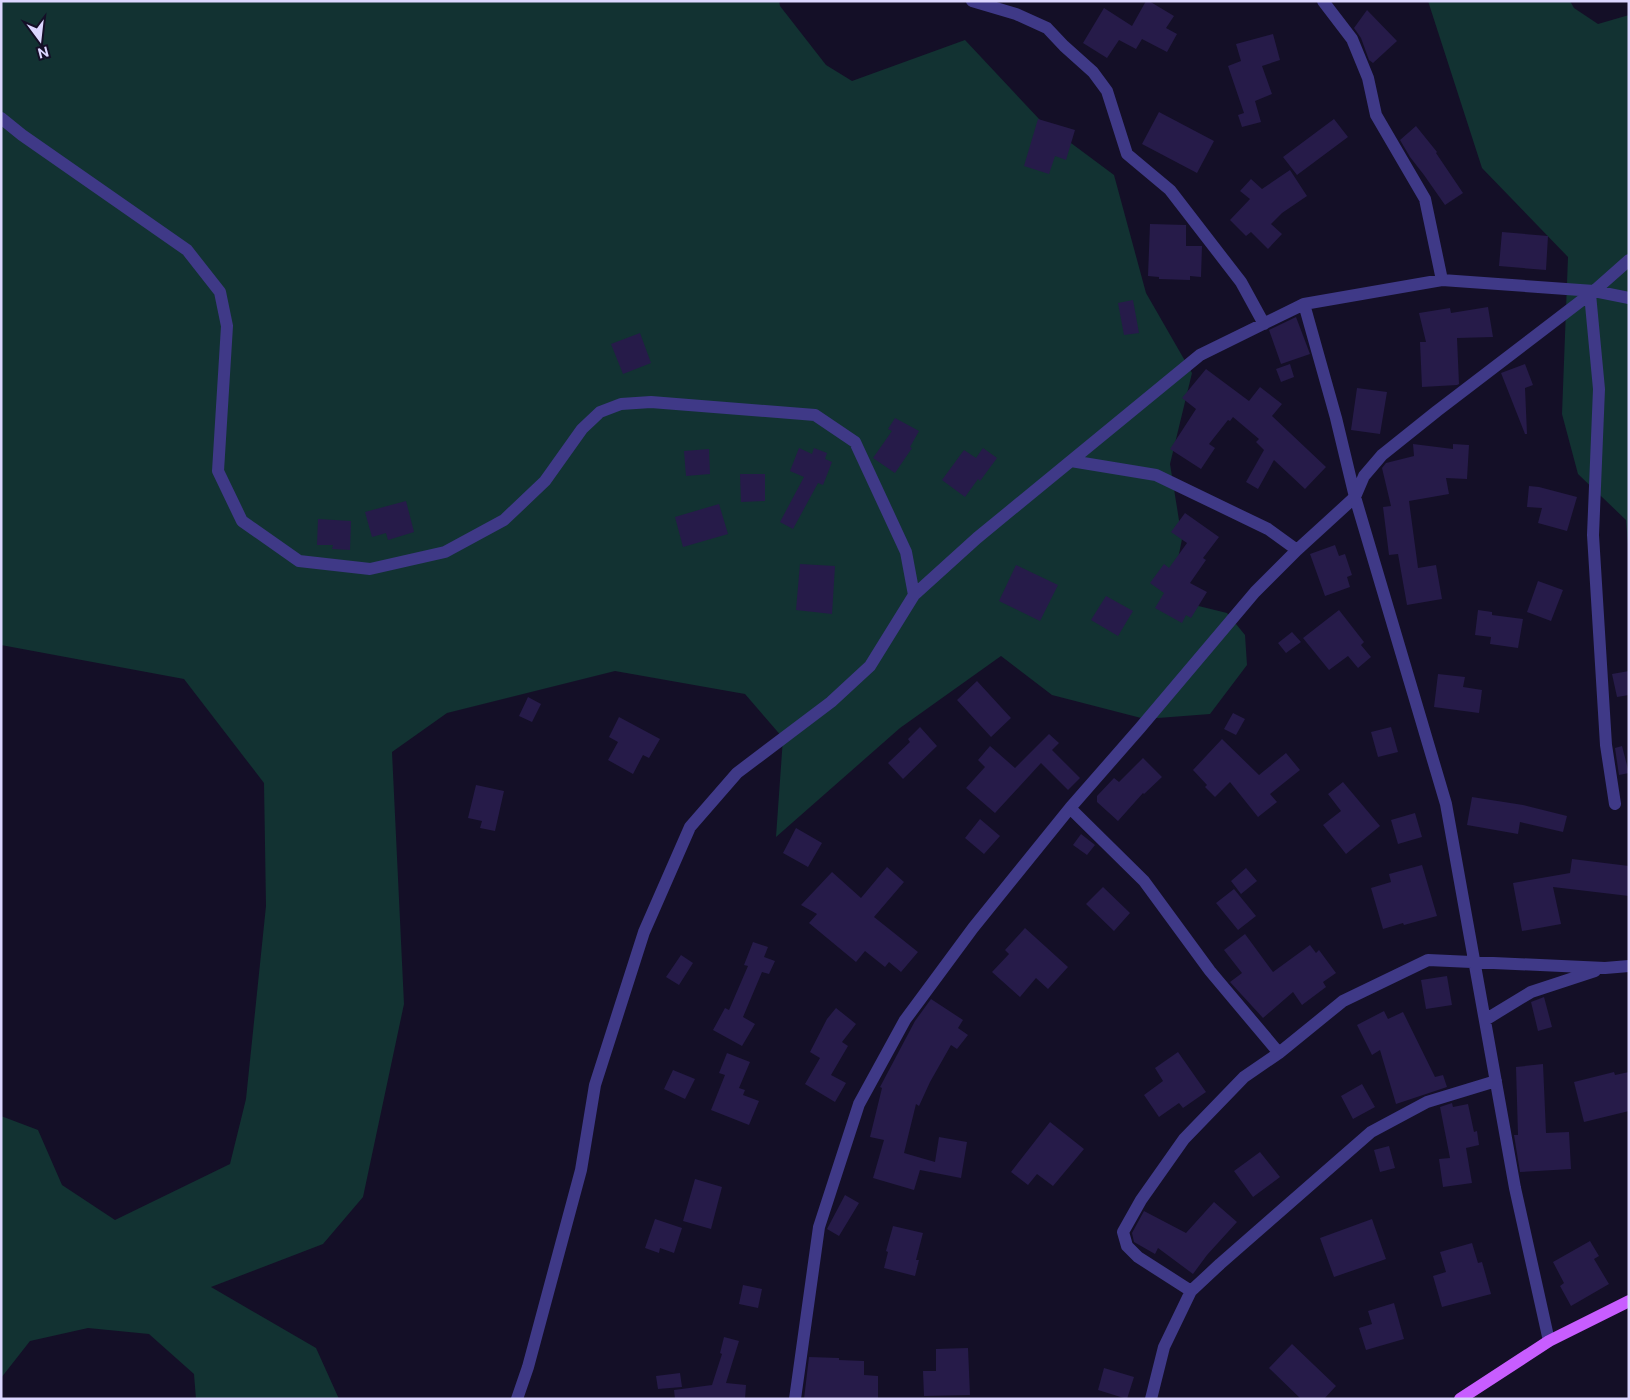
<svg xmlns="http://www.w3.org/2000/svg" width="1630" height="1400" viewBox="0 0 1630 1400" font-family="'Public Sans',sans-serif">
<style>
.green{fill:#123232}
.building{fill:#261b49}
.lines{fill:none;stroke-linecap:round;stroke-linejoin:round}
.minor{stroke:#3f3987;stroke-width:12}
.major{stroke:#c85dff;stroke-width:12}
</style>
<rect width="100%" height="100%" fill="#140f27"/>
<path class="green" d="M1 1H779L780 6 826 65 852 81 965 40 1040 120 1114 175 1146 293 1192 373 1170 464 1182 539 1170 599 1227 613 1245 635 1247 665 1210 714 1145 719 1052 695 1001 656 900 728 776 837 783 738 745 694 615 671 447 713 392 752 404 1004 363 1197 323 1244 211 1287 316 1348 339 1399H196L194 1374 149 1334 88 1328 30 1341 1 1378V1116L38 1130 62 1185 115 1220 230 1164 246 1099 266 906 264 783 184 679 1 645Z
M1428 1H1570L1574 8 1598 24 1629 15V557L1626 520 1578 474 1562 414 1568 257 1482 168Z"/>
<path class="building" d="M1146 1H1149L1174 16 1166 28 1177 34 1167 52 1142 39 1136 49 1119 40 1107 58 1083 43 1104 8 1132 26Z
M1367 10 1397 41 1373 63 1369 60 1361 38 1354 28Z
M1273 34 1280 60 1262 66 1272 94 1255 101 1261 122 1242 127 1238 115 1244 113 1228 66 1241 61 1236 44Z
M1159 112 1214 141 1197 173 1142 144Z
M1038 119 1075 130 1066 160 1055 156 1049 174 1024 166Z
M1334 119 1348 137 1297 175 1283 157Z
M1416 126 1437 152 1436 153 1463 193 1445 205 1424 175 1410 157 1400 140Z
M1290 170 1307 196 1282 213 1271 224 1282 234 1268 249 1251 232 1246 236 1230 220 1250 199 1240 191 1251 179 1262 189Z
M1150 224 1186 225V246H1202L1201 277 1190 276V280L1159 279V277L1148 276Z
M1502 232 1548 236 1546 270 1499 266Z
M1133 300 1139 333 1124 335 1118 303Z
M1488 307 1493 337 1457 338 1459 384 1457 385 1422 387 1420 342H1426L1419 313 1450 308 1451 313Z
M1296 317 1310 354 1281 364 1269 330Z
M640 333 651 363 623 374 611 344Z
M1290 364 1294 377 1281 382 1276 369Z
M1525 364 1533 385 1525 388 1527 434H1525L1501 373Z
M1206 369 1249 401 1260 387 1282 404 1272 416 1326 467 1305 489 1274 460 1258 489 1246 482 1264 450 1256 442 1259 439 1233 417 1230 421 1228 420 1209 444 1215 448 1201 469 1170 449 1196 409 1182 398Z
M1357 388 1387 392 1380 434 1351 430Z
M895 418 919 431 910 447 912 448 895 473 873 458 892 431 888 429Z
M1413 444 1453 449V444L1469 445 1467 479 1446 478 1449 494 1409 501 1418 568 1436 565 1442 599 1407 605 1398 554 1389 555 1383 507 1391 506 1382 468 1386 463 1414 456Z
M799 448 812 454 814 448 827 453 825 459 832 462 823 485 818 483 793 529 780 522 804 477 790 471Z
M983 448 997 458 980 481 978 479 965 497 942 480 964 450 976 458Z
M709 449 710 474 686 476 684 451Z
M740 474H765V501L741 502Z
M1529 486 1539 487 1577 497 1567 531 1538 523 1542 508 1527 507Z
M406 501 414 532 388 540 386 533 372 537 365 512Z
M719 504 728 534 683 547 675 517Z
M1185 513 1219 537 1203 558 1206 560 1190 583 1207 592 1191 618 1186 615 1182 623 1155 608 1164 593 1150 583 1164 564 1169 568 1187 543 1171 532Z
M318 519 351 521 350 550 332 549 333 545H317Z
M1335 545 1339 556 1345 554 1352 575 1347 577 1350 587 1325 596 1310 554Z
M800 564 835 566 832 614 796 610Z
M1016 565 1058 585 1040 621 999 601Z
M1538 581 1563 590 1551 621 1527 612Z
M1106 596 1133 611 1118 636 1091 620Z
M1339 610 1364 642 1361 645 1371 657 1358 668 1348 656 1329 670 1303 638Z
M1478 610 1492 612V615L1523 619 1518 648 1490 644 1491 637 1475 635Z
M1292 632 1301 642 1286 653 1278 643Z
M1629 671V695L1617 697 1612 674Z
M1438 674 1465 677 1463 687 1482 690 1479 713 1434 707Z
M977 681 1011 718 991 737 957 700Z
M528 697 541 704 532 722 519 716Z
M1233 713 1245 719 1236 735 1224 729Z
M619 717 660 739 649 758 643 755 633 774 608 760 618 742 609 737Z
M920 727 937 746 903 779 888 763 910 742 908 739Z
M1391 727 1398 752 1378 757 1371 732Z
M1049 734 1059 743 1052 750 1080 778 1068 790 1041 763 995 813 966 788 985 767 978 760 990 746 1015 768Z
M1222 739 1259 775 1286 753 1300 770 1270 794 1277 802 1258 817 1230 782 1215 797 1205 787 1207 785 1193 770Z
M1622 746 1629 773 1619 775 1615 748Z
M1143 758 1162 777 1144 794 1143 793 1118 821 1097 802V796L1114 778 1119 782Z
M1343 782 1380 826 1346 854 1323 825 1341 811 1328 794Z
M476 785 504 791 495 831 480 828 482 821 468 818Z
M1472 797 1523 805 1567 816 1563 832 1520 822 1518 834 1467 825Z
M1415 813 1422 837 1398 844 1391 820Z
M980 819 1000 836 984 854 965 838Z
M796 828 822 843 808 867 783 853Z
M1081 834 1095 845 1087 855 1073 845Z
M1572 859 1629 866V896L1553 887 1561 924 1522 931 1513 883 1570 873Z
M1422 865 1437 916 1404 925 1403 923 1383 929 1371 888 1391 882 1389 874Z
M887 867 904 882 874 917 918 952 901 972 889 962 885 967 865 951 856 962 809 923 817 914 801 905 832 872 861 898Z
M1246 868 1257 881 1241 894 1231 881Z
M1103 887 1130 913 1114 931 1086 904Z
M1234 889 1256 916 1238 930 1216 903Z
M1025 928 1068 967 1048 989 1036 978 1020 997 992 972 1009 954 1005 950Z
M1245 934 1273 972 1310 945 1316 953 1319 950 1336 973 1323 982 1326 987 1302 1005 1293 992 1263 1018 1230 982 1242 973 1224 950Z
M753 942 768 947 764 957 775 961 769 974 762 972 743 1017 755 1024 742 1046 713 1030 725 1008 729 1010 748 966 744 965Z
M681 955 693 963 679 985 666 977Z
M1447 976 1452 1005 1426 1009 1421 980Z
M1544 997 1552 1027 1538 1031 1531 1002Z
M931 999 963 1020 958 1028 968 1035 957 1049 951 1045 930 1082 919 1106 916 1104 904 1153 935 1162 939 1137 967 1142 961 1178 920 1170 914 1190 873 1178 884 1140 870 1137 882 1088 880 1087 915 1021Z
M836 1008 856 1024 842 1042 848 1046 831 1075 846 1083 835 1102 805 1084 820 1058 810 1052 827 1019Z
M1384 1011 1388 1019 1403 1012 1435 1077 1443 1075 1447 1087 1396 1104 1380 1050 1372 1055 1357 1025Z
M1178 1052 1206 1092 1183 1108 1179 1103 1159 1117 1144 1095 1163 1081 1155 1068Z
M727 1053 750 1062 739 1088 745 1090 743 1095 759 1101 749 1125 711 1110 725 1075 719 1073Z
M1543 1064 1546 1133 1569 1132 1571 1169 1520 1172 1514 1135H1518L1516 1067Z
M673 1070 695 1079 685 1099 664 1089Z
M1614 1072 1615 1075 1629 1072V1111L1584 1122 1574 1082Z
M1362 1084 1375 1107 1353 1119 1341 1096Z
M1452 1103 1453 1107 1468 1104 1474 1132 1477 1131 1479 1145 1466 1148 1472 1183 1443 1187 1439 1159 1450 1158 1440 1107Z
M1050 1122 1084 1149 1053 1186 1037 1174 1028 1185 1011 1172Z
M1389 1146 1395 1168 1380 1172 1374 1150Z
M1260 1152 1280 1177 1253 1197 1234 1171Z
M695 1179 722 1187 711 1229 683 1221Z
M845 1195 859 1203 839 1236 827 1229Z
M1214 1202 1237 1222 1207 1255 1193 1274 1158 1248 1155 1254 1134 1242 1132 1233 1144 1211 1186 1233Z
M655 1219 682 1228 674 1253 660 1248 659 1253 645 1248Z
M1372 1219 1386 1259 1334 1277 1320 1238Z
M893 1226 923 1233 916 1260H919L915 1276 884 1268 888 1252 886 1251Z
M1590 1241 1599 1256 1594 1259 1609 1284 1571 1306 1560 1286 1564 1283 1553 1262Z
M1472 1243 1478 1263 1482 1262 1491 1294 1442 1307 1433 1276 1446 1272 1440 1252Z
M743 1285 762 1289 758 1308 739 1304Z
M1394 1303 1404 1339 1366 1350 1359 1328 1372 1324 1368 1311Z
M724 1337 739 1341 726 1383 746 1385 745 1399H675L674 1390 712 1385 722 1354 720 1353Z
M1292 1344 1336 1386 1324 1399H1301L1269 1368Z
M968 1348 970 1395 924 1396 923 1371H936V1349Z
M809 1357 839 1358V1360L864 1361V1375L878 1376V1399H804Z
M1104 1368 1134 1377 1127 1399 1098 1390Z
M680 1373 682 1387 658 1389 656 1376Z"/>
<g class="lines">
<path class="minor" d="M972 1 1016 14 1047 28 1064 46 1093 72 1107 91 1127 154 1170 190 1241 282 1264 324
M1323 1 1352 39 1368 78 1376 115 1425 199 1442 280
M1 118 22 135 187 250 220 292 227 326 218 471 242 521 299 561 370 569 445 552 504 520 545 481 582 429 600 412 621 404 651 402 815 415 855 442 906 552 914 595
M1590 294 1599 389 1593 535 1606 745 1615 804
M1304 304 1336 418 1355 497 1446 804 1515 1188 1549 1341
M1071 461 1156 475 1268 529 1297 550
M1070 808 1144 881 1210 971 1279 1053
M1485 1020 1531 992 1595 971
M1191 1291 1138 1257 1127 1246 1123 1232 1141 1200 1184 1139 1244 1077 1279 1053 1343 1001 1428 960 1605 968 1629 966
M517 1399 528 1367 581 1170 595 1085 644 932 690 827 737 773 831 702 870 666 914 595 977 538 1200 355 1304 304 1442 280 1594 291 1629 298
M795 1399 819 1227 859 1104 905 1020 973 928 1070 808 1140 728 1255 592 1297 550 1355 497 1364 476 1382 455 1437 411 1594 291 1629 260
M1151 1399 1164 1347 1191 1291 1220 1264 1371 1132 1427 1102 1496 1081"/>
<path class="major" d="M1460 1399 1549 1341 1629 1301"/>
</g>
<rect width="1630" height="1400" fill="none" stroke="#dcd6ff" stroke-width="5"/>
<g transform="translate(40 40) rotate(165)" stroke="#140f27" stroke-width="4" paint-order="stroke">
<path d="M0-4L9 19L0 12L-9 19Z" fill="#dcd6ff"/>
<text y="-8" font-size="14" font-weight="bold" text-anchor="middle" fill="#dcd6ff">N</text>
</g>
</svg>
